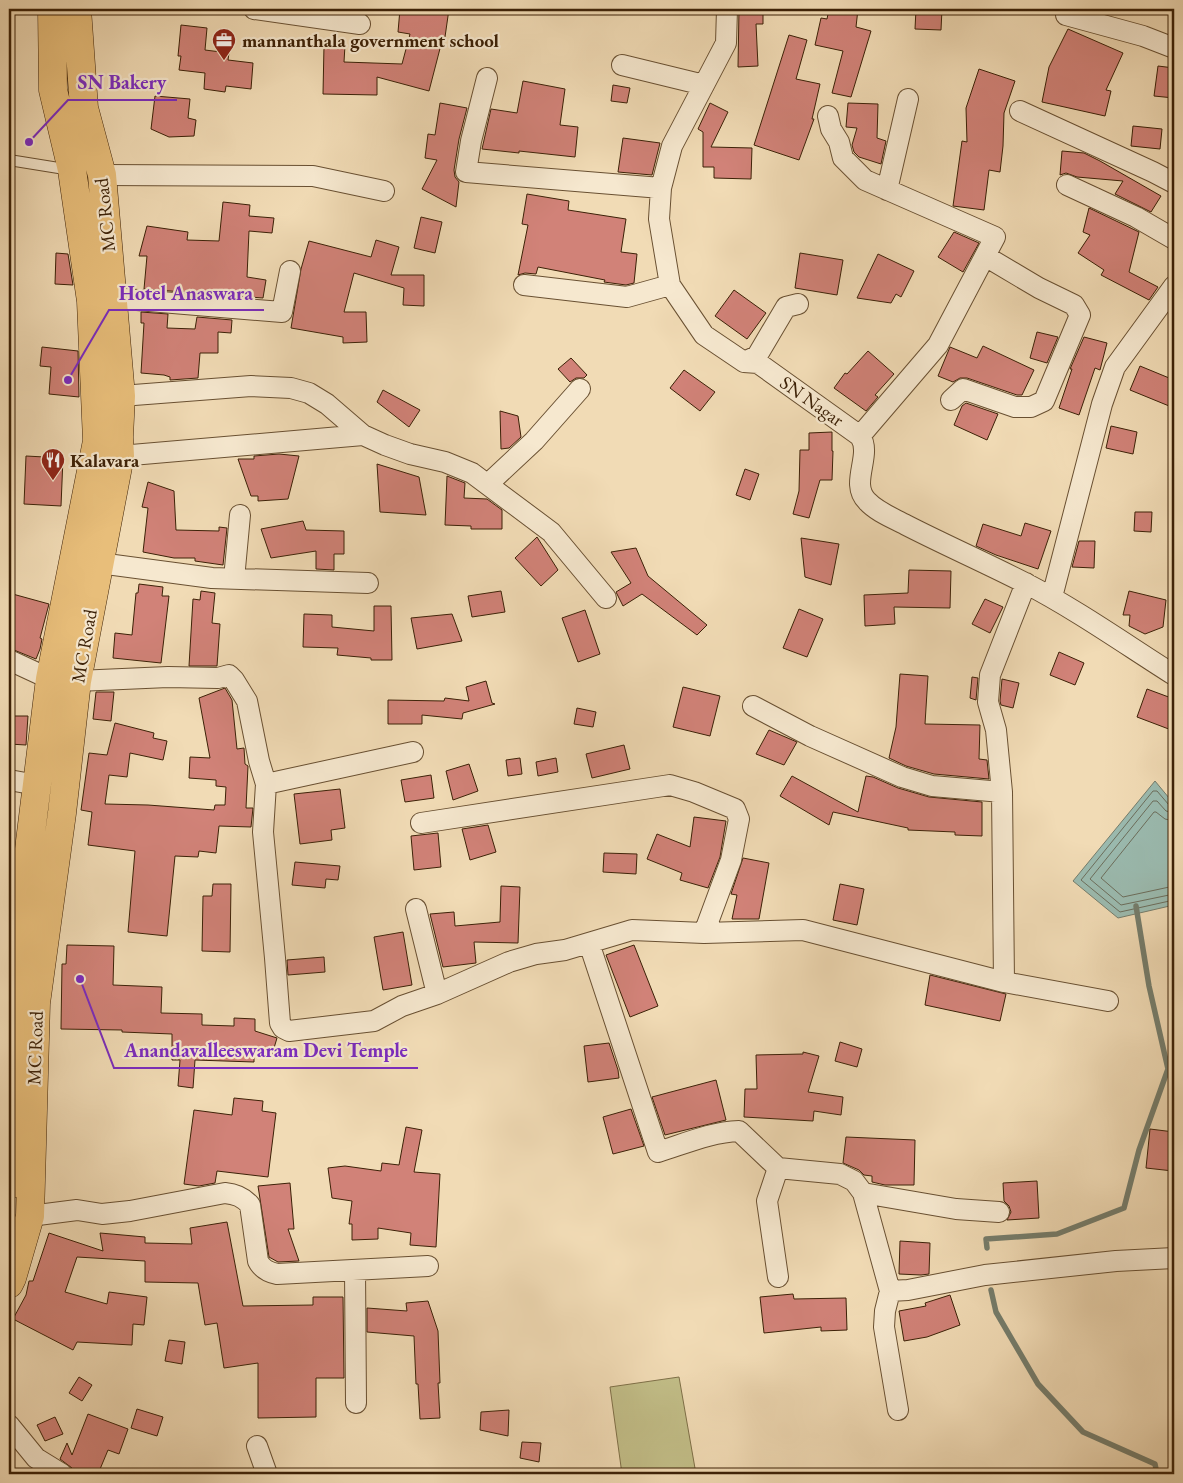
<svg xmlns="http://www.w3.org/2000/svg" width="1183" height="1483" viewBox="0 0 1183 1483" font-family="'EB Garamond',serif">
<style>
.green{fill:#c2be88;stroke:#7f7048}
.water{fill:#9bbbb0;stroke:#757d6c}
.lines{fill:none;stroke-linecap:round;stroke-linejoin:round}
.shore{stroke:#6c6e5c;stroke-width:1}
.stream{stroke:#757d6c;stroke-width:5.5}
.building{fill:#d18278;stroke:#3c2107}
.service-casing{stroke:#695032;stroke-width:12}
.minor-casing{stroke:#695032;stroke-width:22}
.primary-casing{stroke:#3c2107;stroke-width:29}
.service{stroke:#f6e8cf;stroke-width:10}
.minor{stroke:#f6e8cf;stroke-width:20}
.primary{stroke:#e8be7a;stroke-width:28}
.labels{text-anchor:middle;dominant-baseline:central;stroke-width:4.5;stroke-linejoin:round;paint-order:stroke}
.poi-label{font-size:19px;font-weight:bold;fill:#3c2107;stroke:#f6e8cf;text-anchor:start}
.street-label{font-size:19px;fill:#3c2107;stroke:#f6e8cf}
.leader{fill:none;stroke:#7b2cbf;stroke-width:2}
.callout-dot{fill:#7b2cbf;stroke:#f6e8cf;stroke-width:2}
.callout-label{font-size:20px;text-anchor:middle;font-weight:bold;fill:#7b2cbf;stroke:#f6e8cf;stroke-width:4.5;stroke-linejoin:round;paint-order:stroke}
</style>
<rect width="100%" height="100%" fill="#f1dbb5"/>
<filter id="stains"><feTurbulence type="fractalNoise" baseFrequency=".004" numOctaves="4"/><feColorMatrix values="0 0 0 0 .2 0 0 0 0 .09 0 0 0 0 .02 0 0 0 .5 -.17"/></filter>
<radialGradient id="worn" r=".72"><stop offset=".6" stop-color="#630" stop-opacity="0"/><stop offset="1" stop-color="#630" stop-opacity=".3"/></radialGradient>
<path class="green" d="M679 1377 696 1474H622L610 1387Z"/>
<path class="water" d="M1155 781 1174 804V905L1118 918 1073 881Z"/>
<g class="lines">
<path class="shore" d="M1174 807 1169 805 1157 791H1153L1081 880 1120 912 1174 900
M1174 813 1166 811 1157 801H1153L1090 879 1121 905 1174 894
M1174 821 1165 819 1156 812H1154L1101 878 1123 897 1174 886"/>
<path class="stream" d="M987 1248 986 1239 1057 1234 1124 1208 1139 1150 1168 1069 1149 986 1136 906
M991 1290 996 1312 1038 1384 1083 1432 1155 1464 1157 1474"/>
</g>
<path class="building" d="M400 9H449L445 37H443L429 91 377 77V95L323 94 324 45H345L344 62 402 64 410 34 398 32Z
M739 9H763V24H756L758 66 738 67Z
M829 9H858L856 27 871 31 851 97 832 93 843 51 815 45 821 18 827 19Z
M916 9H942L941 30 915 29Z
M181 25 207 28 205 50 229 53 228 60 253 63 251 89 226 86 225 92 204 89 205 73 179 70 181 56H178Z
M1068 29 1123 53 1106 90 1111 91 1105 116 1042 102 1049 67Z
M789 35 807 40 796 79 820 84 812 119H814L799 160 754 145Z
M1158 66 1174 68V98L1154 96Z
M979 69 1015 81 1004 113 1003 146 1000 172 989 170 984 210 953 206 962 141 967 142 966 108Z
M523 81 565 89 560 125 578 127 575 157 519 151V153L482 149 491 109 517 113Z
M613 85 630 88 627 103 611 101Z
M155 96 190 99 188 118 196 120 194 136 169 137 151 129Z
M440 103 467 108 459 139 454 170 455 177 459 182 456 207 422 189 437 160 425 158 428 134 435 135Z
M710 103 728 112 711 147 752 148 751 179 714 178V167H703V132L698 129Z
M848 103 878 104 877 138 886 141 881 164 859 157 854 152 852 145 857 128 846 127Z
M1133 126 1162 129 1160 149 1131 146Z
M623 138 660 143 652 175 618 172Z
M1062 151 1084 153 1100 161 1161 196 1151 212 1115 194 1123 181 1077 177 1066 173 1060 175Z
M527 194 569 201 568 210 626 219 621 252 637 254 634 283 626 285 604 282 605 280 538 267 536 274 525 273 518 275 528 225 522 224Z
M223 202 250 205 249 216 274 218 272 233 249 231 247 277 266 280 263 298 144 289 147 256H139L147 226 188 232 187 240 219 241Z
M1089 208 1139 232 1129 272 1158 287 1149 300 1101 275 1104 270 1078 253 1090 235 1083 232Z
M421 217 442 222 435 253 414 248Z
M954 232 979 243 963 272 938 257Z
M376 240 399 247 391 275H424V306L403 305 404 288 354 273 344 312H366L367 342 343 343V337L291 328 301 269 309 241 371 257Z
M56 253 68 254 73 285 55 284Z
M800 253 843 260 837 295 795 288Z
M878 254 914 271 901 297 896 294 891 303 857 298Z
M734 290 766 313 747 339 715 316Z
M141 312 168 314 167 328 195 329 197 317 232 320 231 333 218 332V353H200L198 378 170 380V377L164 375 141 373 144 323H141Z
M1037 332 1058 337 1047 363 1030 358Z
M1084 337 1107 343 1100 370 1095 368 1079 415 1059 408 1072 369H1070Z
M983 346 1034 370 1022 395H1017L967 378H960L953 382 938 376 950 347 977 358Z
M42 347 78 351 79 397 49 394 51 367 40 366Z
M868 351 894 374 875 395 878 397 866 411 834 388 845 373 847 374Z
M571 358 587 375 584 378H576L570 382 558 369Z
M1140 366 1174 380V408L1130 390Z
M684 370 715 392 700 411 670 388Z
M383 390 420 410 409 427 377 402Z
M966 403 998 414 987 440 954 425 962 406Z
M500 411 518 416 521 437 509 448 501 449Z
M1111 426 1137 432 1133 454 1106 448Z
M832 432V451H833L832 480H820L809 518 793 514 799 491 800 450H809V433Z
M279 454 299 456 288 499 258 501V496H251L238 459H254V456Z
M26 456 63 458 61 506 24 504Z
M377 464 419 477 426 515 380 512Z
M745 469 759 474 750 500 736 495Z
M447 476 465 483 464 498 487 499 502 510V529H471V526L445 525Z
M148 482 174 491 176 530 219 531V527L227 528 223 565 195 561V558H174L143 552 148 508 142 507Z
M1135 512H1152L1151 532 1134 531Z
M303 521 306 530 344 531V554H334V570L316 569V551L271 558 261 529Z
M1025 523 1051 531 1038 569 996 555 976 546 983 524 1021 536Z
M537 537 558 570 541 586 515 558Z
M801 538 839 544 831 585 805 577Z
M1079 541H1095L1094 568 1072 567Z
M636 548 648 576 707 625 697 635 642 594 623 606 616 592 631 583 611 552Z
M909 570 951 571 950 608 894 607 895 624 865 626 864 595 908 593Z
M139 584 163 587 162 596H169L161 663 113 658 115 633 132 635 136 593H138Z
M201 591 215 593 212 623 220 624 217 666H189L193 599 200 600Z
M501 591 505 612 472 617 468 596Z
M1129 591 1166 600 1163 627 1145 634 1129 626 1130 615H1123Z
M9 593 49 604 40 638 42 639 40 649 36 659 9 648Z
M985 599 1003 607 990 633 972 624Z
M374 606H391L392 660H371V658L337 655 338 648 303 647 304 614 332 615V627L374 631Z
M799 609 823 619 807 657 783 648Z
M585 610 600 654 578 662 562 618Z
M452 614 462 641 417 649 411 618Z
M1059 652 1084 663 1075 685 1050 675Z
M900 674 928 676 925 724 980 725 979 759 987 760 989 779 934 774 906 766 889 758 896 727Z
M972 677 978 678 976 700 970 698Z
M1002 679 1019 683 1013 708 1001 705 1000 701Z
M486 681 492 703 495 704 463 713 462 719 422 715V724H388V700L444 701 445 698 469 701 466 687Z
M683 687 720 696 710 736 673 727Z
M225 688 232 700 237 749 244 748 245 764 248 766 246 808H253L251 827 219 826 216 853 199 851 198 857 175 856 167 936 128 932 135 851 88 845 92 812 81 810 89 753 107 755 115 723 154 733 153 738 167 741 163 760 130 753 127 777 109 775 105 804 148 805 214 810 215 805H225L226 787 216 786V780L189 778 190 757 210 758 199 698Z
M1147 689 1174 699V731L1137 717Z
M96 692H114L111 721 93 719Z
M577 708 596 712 593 727 574 724Z
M9 716H28L26 745 9 744Z
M769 730 797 742 784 765 756 754Z
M624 745 630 769 592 778 586 754Z
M520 758 522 774 508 776 506 760Z
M556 758 558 772 538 776 536 762Z
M469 764 478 791 453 800 446 771Z
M431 775 434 798 405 802 401 780Z
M792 776 858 812 866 776 873 777 898 788 929 797 982 802V836L955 835V832L908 830V828L833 812 829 825 780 796Z
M340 789 345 828 331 830 332 840 300 844 294 794Z
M694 817 726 821 720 857 708 888 680 880 682 873 647 859 657 834 690 847Z
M488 825 496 852 470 860 462 829Z
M438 833 441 867 414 870 411 836Z
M604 853 637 854 636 874 603 872Z
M743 858 769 863 759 919H732L737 895 731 894Z
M295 862 340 866 338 880 326 879 325 888 292 885Z
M213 884H231L230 952 202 951 203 896H212Z
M840 884 864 889 857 925 833 920Z
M501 886 520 887 518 943 474 942 476 963 443 967 430 914 454 912 455 926 500 922Z
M403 932 412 985 383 990 374 937Z
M67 945 114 946 113 985 162 987 161 1013 202 1014V1025L234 1026V1018L255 1019V1031L277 1038 271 1058 254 1053V1062L195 1060 193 1088 178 1086 180 1060H172V1034L122 1032V1030L61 1029 62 964H66Z
M634 945 658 1006 630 1017 606 955Z
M324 957 325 972 288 975 287 960Z
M930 975 1006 994 1000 1021 925 1005Z
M840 1042 862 1049 857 1067 835 1061Z
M609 1043 618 1070 619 1078 588 1082 584 1046Z
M803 1052 819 1056 808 1092 843 1097 841 1115 814 1111 813 1121 744 1117 745 1089H757L756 1055 803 1054Z
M716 1080 726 1120 665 1135 652 1097Z
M234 1098 263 1101 262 1111 276 1113 268 1177 217 1171 215 1183 199 1186 184 1184 194 1110 232 1115Z
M631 1109 644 1146 613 1154 603 1117Z
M406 1127 422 1130 414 1172 440 1174 436 1247 410 1245 411 1233 378 1228V1239L352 1240V1224H349L352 1201 332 1198 328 1168 345 1166 381 1171 382 1163 399 1165Z
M1150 1129 1174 1132 1173 1171 1146 1168Z
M846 1137 915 1140 914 1185H885L872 1182V1176L864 1175 859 1170 843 1163Z
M1037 1181 1039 1218 1007 1220 1011 1212 1009 1206 1004 1201 1003 1183Z
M290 1183 294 1229H288L299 1261 278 1262 269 1257 258 1186Z
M227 1222 243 1306 313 1305V1297H343L344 1378H316V1417L258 1418V1363L224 1368 217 1323 205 1325 198 1283 145 1282V1261L77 1257 65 1292 107 1304 109 1292 147 1297 144 1325 133 1324 132 1345 77 1342 73 1350 13 1319 26 1295 29 1281H33L49 1233 103 1251 100 1233 145 1237V1243L192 1244 190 1228Z
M900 1241 930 1243 929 1274 921 1275 899 1274Z
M793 1294 794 1299 846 1298 847 1330 821 1331V1327L764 1333 760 1297Z
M950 1295 960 1325 927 1337 904 1341 899 1311 926 1306 925 1303Z
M428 1301 438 1331 440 1383H438L440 1418 420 1419 418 1384H416L414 1336 367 1332V1308L407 1311 406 1303Z
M169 1340 185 1342 182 1364 165 1361Z
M79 1377 92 1385 82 1401 69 1393Z
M137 1409 163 1417 157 1436 131 1428Z
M509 1410 508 1436 480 1430 481 1412Z
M88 1414 128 1429 119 1454 108 1450 98 1474H74L72 1468 60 1459 67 1443 72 1455Z
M55 1417 63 1434 45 1441 37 1425Z
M522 1442 541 1443 539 1462 520 1458Z"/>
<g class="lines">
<g class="service-casing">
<path id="service" d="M9 160 71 170"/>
</g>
<g class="minor-casing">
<path id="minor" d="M254 9 360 24
M727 9 726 43 672 146 661 188 659 219 670 285 704 335 744 362 758 363 860 436C873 455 849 483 867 501 877 512 893 518 906 525 945 545 986 563 1025 583 1077 610 1125 644 1174 675
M1066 15 1143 36 1174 48
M622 65 704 85
M487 78 471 141 466 172 661 188
M1020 111 1153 172 1174 183
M828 116 831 129 839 142 843 158 865 180 995 237 938 345 860 436
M102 175 313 176 384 191
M1067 185 1136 217 1174 239
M887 190 908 99
M524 285 627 297 670 285
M113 298 282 312 290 271
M744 362 757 356 786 307 798 304
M121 396 251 386 291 388 309 393 327 404 363 435 385 445 410 454 445 462 472 473 551 532 606 598
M951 400 963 389 1015 407H1031L1044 401 1080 315 1074 305 1039 288 985 256
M120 456 363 435
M488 484 534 441 580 389
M99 563 212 578 368 583
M234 579 240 515
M1052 597 1102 404 1115 367 1174 286
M9 660 50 679 77 681 168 677 218 678 229 675 234 680 247 701 259 761 266 784 263 832 275 958 280 1023 283 1028 289 1031 374 1021 402 1006 437 994 509 962 536 954 565 950 632 930 704 933 803 930 1004 982 1002 792 996 730 988 702 990 675 1026 583
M753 706 810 736 902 777 932 786 1002 792
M9 780 37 785
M266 784 413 752
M421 823 670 785 694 792 735 809 739 819 731 860 704 933
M416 909 437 994
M589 943 658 1152C684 1144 711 1132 739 1131L778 1168 840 1174 854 1181 863 1193 890 1291
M1004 982 1108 1001
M778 1168 767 1201 778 1277
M863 1193 956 1209 999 1212
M30 1216 77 1210 102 1214 130 1211 225 1193C236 1194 243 1197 250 1205L258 1261C262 1269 268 1272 277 1274L428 1266
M355 1270 356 1403
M898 1410 884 1327 885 1311 890 1291 908 1290 985 1275 1116 1261 1174 1258
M9 1425 36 1458 62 1474
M257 1446 267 1474"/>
</g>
<g class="primary-casing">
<path id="primary" d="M9 1185 24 890 50 679 97 441 91 301 72 170 53 90 52 9
M9 1284 12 1278 30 1216 36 1003 62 813 77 681 120 456 119 437 121 396 102 175 84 108 77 9"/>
</g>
<use href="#service" class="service"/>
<use href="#minor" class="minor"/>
<use href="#primary" class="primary"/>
</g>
<defs>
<g id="office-pin" transform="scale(1.25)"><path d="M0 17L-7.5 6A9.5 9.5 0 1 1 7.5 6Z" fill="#8f2418" stroke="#f6e8cf"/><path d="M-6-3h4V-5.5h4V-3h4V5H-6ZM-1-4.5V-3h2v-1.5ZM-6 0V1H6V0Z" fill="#fff"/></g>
<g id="restaurant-pin" transform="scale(1.25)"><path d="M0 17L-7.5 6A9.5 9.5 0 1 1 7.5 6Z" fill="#8f2418" stroke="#f6e8cf"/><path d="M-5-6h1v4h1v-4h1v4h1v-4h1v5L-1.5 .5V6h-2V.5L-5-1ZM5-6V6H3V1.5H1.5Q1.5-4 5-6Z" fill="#fff"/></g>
</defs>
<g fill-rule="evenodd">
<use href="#office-pin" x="224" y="40"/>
<use href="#restaurant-pin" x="53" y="460"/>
</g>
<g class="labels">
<g class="poi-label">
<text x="242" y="40">mannanthala government school</text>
<text x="70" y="460">Kalavara</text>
</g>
<g class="street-label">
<text transform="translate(105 215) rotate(-96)">MC Road</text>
<text transform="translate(812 401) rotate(35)">SN Nagar</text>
<text transform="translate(84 646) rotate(-80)">MC Road</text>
<text transform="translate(35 1048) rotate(-88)">MC Road</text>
</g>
</g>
<path class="leader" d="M29 142L68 100H177M68 380L109 310H264M80 979L114 1068H418"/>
<g class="callout-dot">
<circle cx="29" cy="142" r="5"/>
<circle cx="68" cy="380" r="5"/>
<circle cx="80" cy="979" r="5"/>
</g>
<g class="callout-label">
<text x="122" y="89">SN Bakery</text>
<text x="186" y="300">Hotel Anaswara</text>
<text x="266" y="1057">Anandavalleeswaram Devi Temple</text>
</g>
<rect width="1183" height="1483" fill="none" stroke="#f1dbb5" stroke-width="30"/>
<rect x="10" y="10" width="1163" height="1463" fill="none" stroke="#3c2107" stroke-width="2.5"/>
<rect x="15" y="15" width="1153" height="1453" fill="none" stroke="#3c2107"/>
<rect width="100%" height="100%" filter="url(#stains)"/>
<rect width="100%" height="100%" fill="url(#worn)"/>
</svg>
